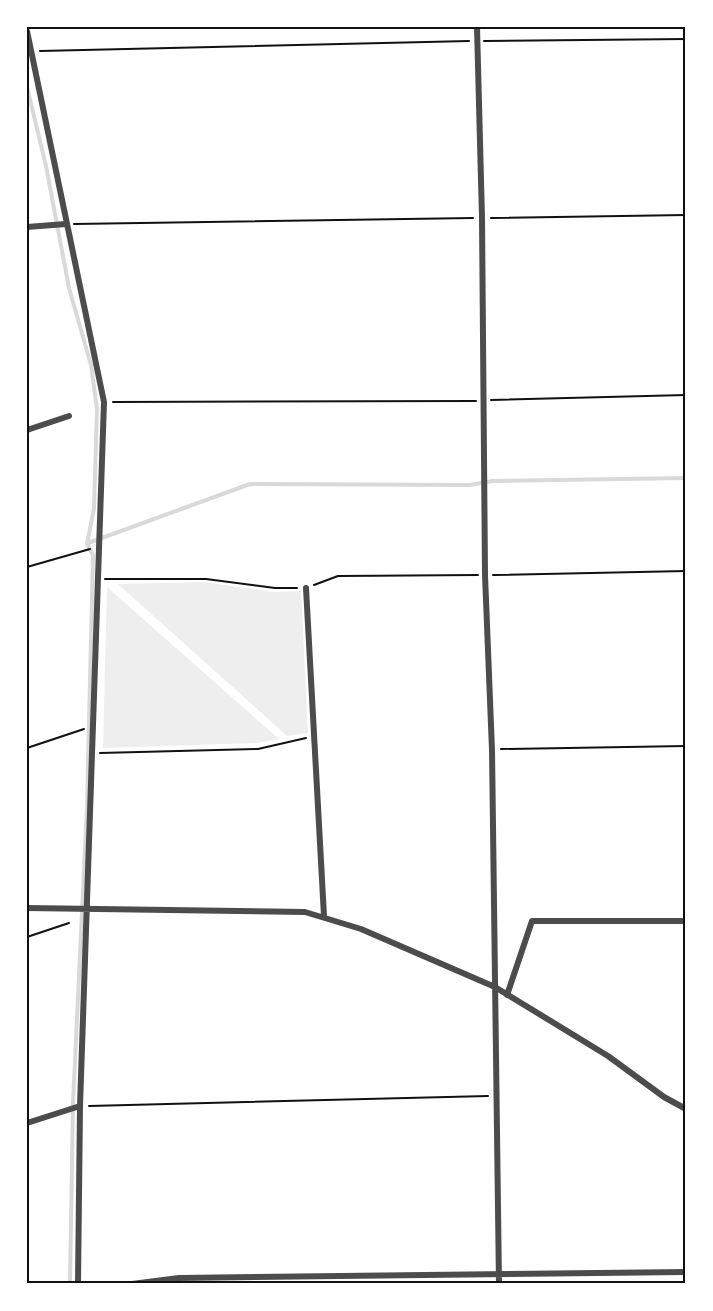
<svg xmlns="http://www.w3.org/2000/svg" width="713" height="1311" viewBox="0 0 713 1311" font-family="Roboto,sans-serif">
<style>
.green{fill:#eee}
.lines{fill:none;stroke-linecap:round;stroke-linejoin:round}
.stream{stroke:#d9d9d9;stroke-width:4}
.path{stroke:#111;stroke-width:2}
.minor{stroke:#4c4c4c;stroke-width:6}
.neatline{fill:none;stroke:#111;stroke-width:2}
</style>
<rect width="100%" height="100%" fill="#fff"/>
<path class="green" d="M203 582 274 592 301 591 308 733 287 736 118 584Z
M107 587 279 739 256 743 103 748Z"/>
<g class="lines">
<path class="stream" d="M27 87 46 166 69 288 91 365 97 409 94 508 87 544 93 555 87 807 73 1103 70 1284
M88 543 250 484 470 485 492 481 686 478"/>
<path class="path" d="M484 41 686 39
M40 51 469 41
M491 218 686 215
M74 224 473 218
M491 400 686 395
M113 402 476 401
M27 567 90 549
M493 575 686 571
M105 579H206L275 588H297
M314 585 338 576 478 575
M27 748 84 729
M501 749 686 746
M100 753 258 749 306 738
M27 937 69 923
M89 1106 488 1096"/>
<path class="minor" d="M477 27 482 218 485 575 492 750 499 1284
M27 31 104 402 80 1106 78 1284
M27 227 66 224
M27 430 69 416
M306 588 324 916
M27 908 305 912 361 929 495 987 608 1056 664 1097 686 1109
M507 995 532 921H686
M27 1123 80 1106
M132 1284 179 1278 686 1272"/>
</g>
<rect width="713" height="1311" fill="none" stroke="#ffffff" stroke-width="57"/>
<rect x="28" y="28" width="656" height="1254" class="neatline"/>
</svg>
